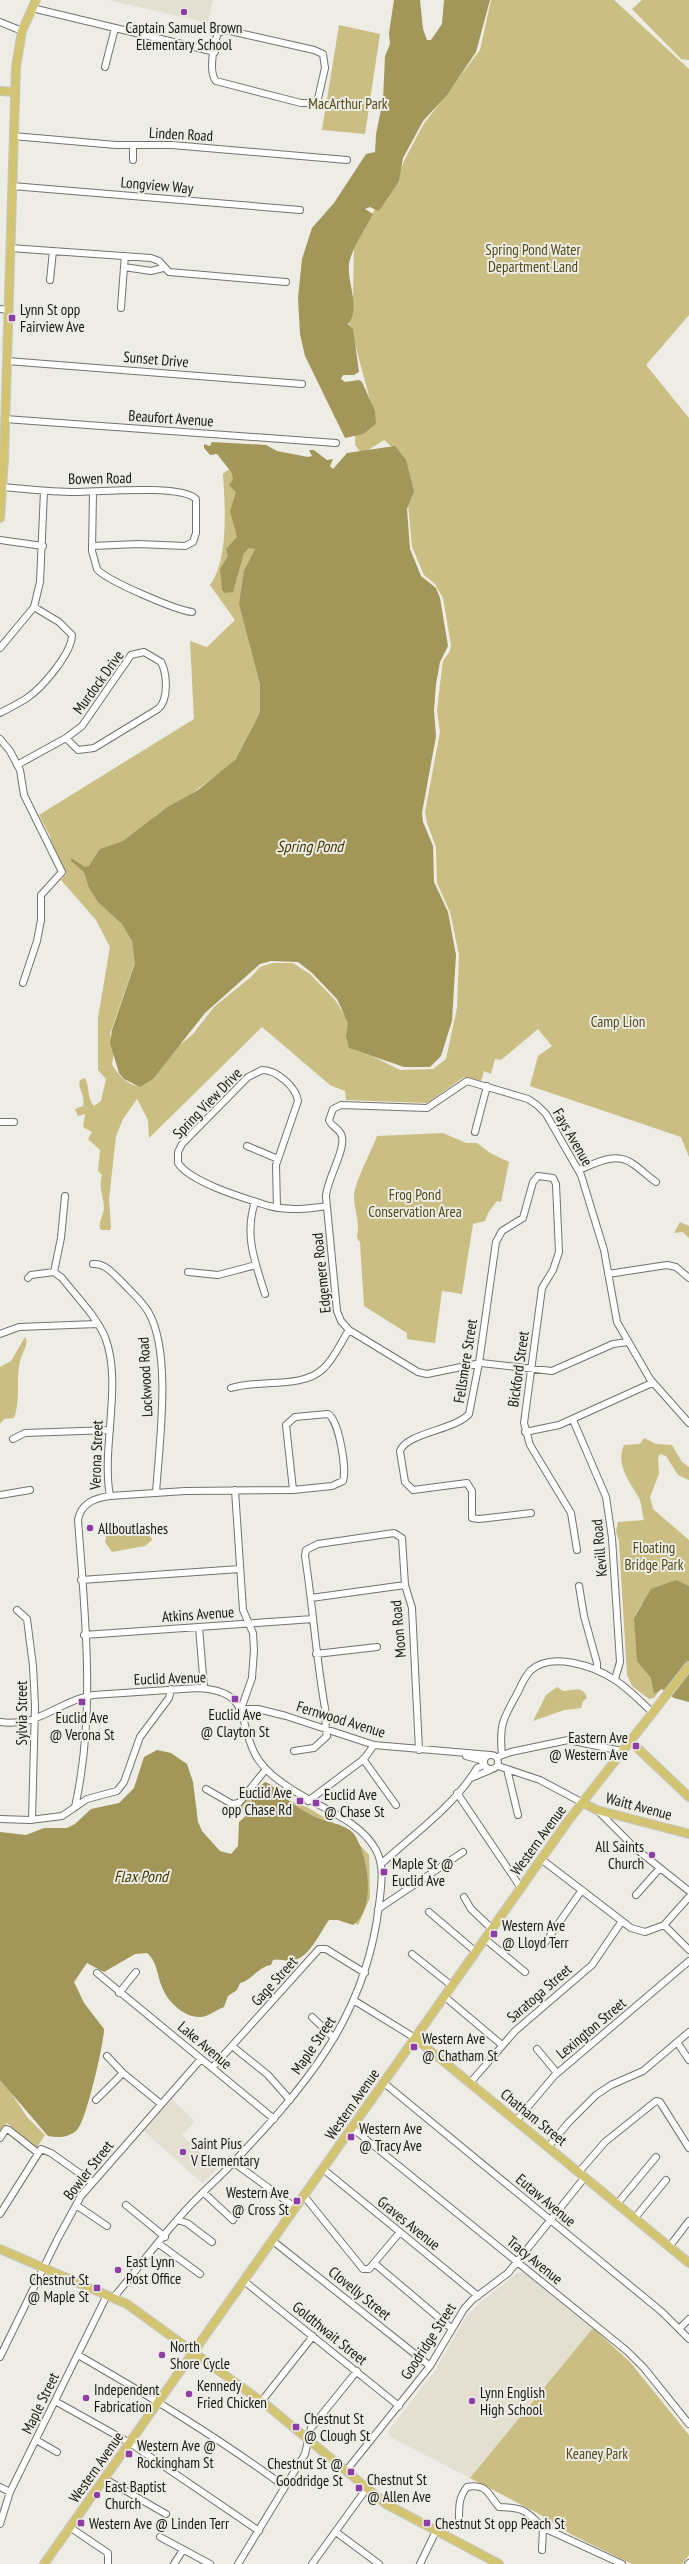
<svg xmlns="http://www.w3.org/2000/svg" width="689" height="2564" viewBox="0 0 689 2564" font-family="'PT Sans Narrow',sans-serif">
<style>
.built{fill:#e3e0d2}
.green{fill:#cabe82}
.water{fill:#a29658}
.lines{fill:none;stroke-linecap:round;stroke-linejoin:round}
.minor-casing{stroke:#73726c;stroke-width:8}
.major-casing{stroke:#c7c7c7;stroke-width:10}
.minor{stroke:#fff;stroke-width:6}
.major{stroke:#d2c471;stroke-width:8}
.poi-dot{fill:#8f3ba8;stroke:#edece5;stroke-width:1.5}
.labels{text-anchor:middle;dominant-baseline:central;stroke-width:4;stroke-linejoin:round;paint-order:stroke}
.poi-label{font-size:15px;fill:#171714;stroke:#edece5;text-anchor:start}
.park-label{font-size:15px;fill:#524917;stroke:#edece5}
.street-label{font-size:15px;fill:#171714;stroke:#edece5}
.water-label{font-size:16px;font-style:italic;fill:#423903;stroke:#edece5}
</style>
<rect width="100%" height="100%" fill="#edece5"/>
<path class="built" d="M108 0H213L208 23Z
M172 2099 195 2121 182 2135 217 2169 203 2184 143 2130Z
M522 2272 593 2328 470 2478 390 2437 388 2431 434 2372 465 2318 476 2306 517 2273Z"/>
<path class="green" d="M491 0H614L689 69V315L646 365 689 418V1157L681 1137 530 1086 538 1056 552 1046 538 1029 501 1060 495 1059 491 1074 484 1071 481 1081 464 1077 427 1103 346 1100 345 1091 330 1085 262 1027 149 1138 148 1120 137 1099 123 1119 116 1136 109 1199 111 1227 110 1230H101C97 1224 103 1217 104 1209 104 1197 98 1188 102 1175L98 1171 100 1150 88 1139 92 1132 83 1127 85 1114 78 1116 75 1109 83 1106C86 1096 77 1088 80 1080L85 1078C90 1087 87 1099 94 1106L101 1101 106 1079 98 1070V1018L110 947 96 920 61 880 66 874 58 864 50 836 39 815 194 719 190 641 207 647 235 620 210 585C229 560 225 505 223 474L228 470 327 478 261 672 264 709 233 763 183 800 156 815 145 827 114 847 132 929 136 959 110 1034 114 1053 112 1064C117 1074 130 1089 143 1085L166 1057 193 1034 214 1007 251 977 260 967 272 963H293L310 974 335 1000 352 1027 349 1045 354 1050 372 1056 400 1070 433 1069 446 1059 457 1008 459 955 450 912 437 883 436 847 427 823 425 812 440 732 437 711 440 684 443 661 450 651 451 645 443 598 435 584 424 575 412 547 406 481 394 449 384 440 362 454 355 445V431L376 422 349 322 353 299 354 249 364 226 385 194 396 184 404 161 423 125 480 50Z
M642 0H689V60L681 59 632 9Z
M339 25 380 34 365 134 322 130Z
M443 1133 466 1143H477L490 1153 509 1162 501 1202 497 1201 488 1213 485 1221 473 1224 462 1294 442 1291 435 1343 407 1339V1333L364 1306 360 1242C355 1238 358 1233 358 1228 358 1217 354 1207 354 1197 354 1183 371 1152 377 1136Z
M680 1222 689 1226V1238L683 1232 674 1233Z
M25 1337C29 1343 24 1349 22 1355 14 1375 22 1396 14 1418L4 1419 0 1424V1367L11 1361Z
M644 1438 656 1444 672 1445 682 1462 689 1467V1480L678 1475 666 1456 660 1454 658 1458 659 1474 650 1497 653 1509 689 1540V1586L686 1585C657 1593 648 1589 634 1618L663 1686 654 1698 649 1699 632 1686 627 1675 619 1541 616 1531 618 1522 644 1520C642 1513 642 1504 639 1498 630 1482 615 1464 624 1445L640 1444Z
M128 1524H132L151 1537 152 1540 145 1546 112 1552 105 1542 108 1529 115 1527 125 1533Z
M557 1687 563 1691C573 1691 583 1685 587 1698L583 1701 581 1708 564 1710 533 1721 546 1695Z
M250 1787 307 1807 348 1832 369 1855 370 1898 358 1925 346 1917 259 1791 238 1816 245 1795Z
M0 2076 27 2117 45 2135 37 2147 7 2123 0 2133Z
M593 2328 630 2362 689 2435V2555L682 2564H632L572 2535 539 2514 470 2478Z"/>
<path class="water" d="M394 0H420L423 29 427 40H431L442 24 444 0H490L476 52 447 95 423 121 403 158 399 181 381 208 378 211 370 207 365 209 373 214C366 227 351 250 349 264 347 283 361 309 348 324L353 329 359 372 354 375H343L341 379 345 382 359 380 362 382 375 411 376 424 363 434 345 438 305 356 300 334 298 298 302 259 312 228 334 203 366 154 375 152 376 134 383 100 385 56 390 44 389 33Z
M212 442 266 445 277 451 308 457 312 456 309 450H314L327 460 333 459 330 466 333 469 347 453 395 446 406 460 414 491 407 509 410 549 421 576 436 588 440 598 448 646 440 662 436 684 434 710 436 736 422 813 423 822 433 846 434 882 448 912 456 955 452 1021 441 1056 430 1067H404L349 1048 346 1036 348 1023 337 999 311 972 298 962 271 961 260 964 205 1013 153 1079 140 1087 124 1079 119 1073 110 1043 112 1030 135 963 132 941 122 924 98 902 89 888 84 872 71 861V858L85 867 89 866 100 849 123 841 166 808 198 790 235 760 255 723 260 712V684L239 604 244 571 255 549 249 548 244 553 233 592 225 593 222 590 220 569 228 556 226 549 237 537 230 511 236 492 229 485 233 480 232 473 217 454 210 455 204 448V444L210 446Z
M676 1580 689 1586V1702L674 1698 662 1689 654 1694 651 1678 637 1661 634 1618 651 1589Z
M157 1750 171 1753 187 1764 193 1782 198 1822 202 1831 220 1851 231 1854 238 1846 239 1822 251 1811C248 1801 257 1788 265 1782 272 1784 277 1791 282 1795 290 1803 305 1812 315 1817 326 1822 346 1824 354 1834 368 1855 377 1908 353 1925L338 1920H329C320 1932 310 1957 294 1960 286 1962 279 1958 273 1960L271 1965C258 1967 252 1980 240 1983L237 1990 228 1996 224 2007C216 2010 209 2016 201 2017 184 2018 167 2001 162 1987 157 1975 157 1961 147 1953L135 1954 104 1972 87 1963 74 1982 84 2003 104 2029C104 2043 86 2122 77 2130 68 2138 59 2138 48 2136L0 2080V1832L26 1835 44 1828H67L75 1824 91 1809 119 1803 134 1788 144 1757Z"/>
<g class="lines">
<g class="minor-casing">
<path id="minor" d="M32 8 215 52
M0 22 22 31
M226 30 314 50 323 54 325 68 317 103H301L216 81C208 72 214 43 218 33Z
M105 67 115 28
M13 136 116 145H172L347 160
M133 145V160
M12 186 300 210
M10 248 151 258 159 261 169 272 286 282
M125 256 124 267 151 271 163 268
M50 280 53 251
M121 308 124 267
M0 309 9 310
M7 361 302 384
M5 419 336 443
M2 487C27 489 51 492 75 492 98 492 181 484 196 499V533L193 542 185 546 138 544 92 546
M93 492 92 551 97 569C107 581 176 610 192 612
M0 540 43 546
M0 648 34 607 40 582 44 491
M0 713C9 708 18 704 27 698 42 688 72 653 72 635L59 622 34 607
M0 739 10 751 20 770 24 795 62 872 41 895V920L37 941 23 983
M17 765 66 738 82 726 131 655 144 652 161 662C167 673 169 700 158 709L94 748 78 750 66 738
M0 1122H14
M475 1132 487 1086
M247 1146 278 1159
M579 1170C596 1163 616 1151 633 1164 641 1169 647 1176 656 1182
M65 1196 61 1238 54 1272 62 1278C76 1296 96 1316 105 1337 123 1383 101 1447 110 1496 95 1498 81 1503 78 1520 85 1615 96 1714 75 1807
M255 1202C244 1235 255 1262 265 1294
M277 1208 276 1165 298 1101C296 1087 277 1070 262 1070L248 1077 182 1144 178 1152V1163C191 1183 247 1199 269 1206 289 1211 307 1209 327 1206
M93 1264C106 1263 114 1275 123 1283 132 1293 143 1302 149 1313 172 1355 159 1445 156 1493
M188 1272 218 1275 256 1265
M608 1274 667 1265 676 1267 689 1278
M28 1278 31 1275 54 1272
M0 1334 19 1327 97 1324
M628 1342 613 1344 552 1371 481 1363 427 1374 418 1372 349 1330 341 1321 337 1311 326 1197C326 1180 348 1147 341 1134 338 1128 331 1126 329 1120L333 1109 341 1105 427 1108 467 1081 528 1099 537 1105 546 1114 581 1175 604 1250 617 1322 650 1379 689 1423
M231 1388C258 1379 302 1389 323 1369 334 1359 341 1342 349 1330
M573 1420 606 1497 612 1538 620 1662 615 1679
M525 1432 559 1425 652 1383
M13 1439 25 1433 110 1430
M235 1490 243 1610 253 1633 254 1650 252 1678 241 1709H258L286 1716 374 1745 490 1755
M0 1495 30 1490
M110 1496 185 1491 293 1490 286 1425 295 1417 328 1414C339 1420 347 1470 343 1481L332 1486 293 1490
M531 1513 479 1519 472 1518V1491L467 1483 413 1490 405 1482 400 1451C406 1433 455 1430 469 1414L479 1363 496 1242 502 1231 523 1218 533 1182 538 1176 553 1178 556 1184 559 1252 553 1270 542 1288 524 1423 530 1445 571 1513 577 1550
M81 1580 240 1569
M579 1586 584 1616 597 1663V1670
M311 1598 405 1585
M17 1610 27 1619 33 1666 35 1706 32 1820
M199 1627 204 1688
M84 1635 313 1619
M316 1654 377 1647
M0 1722C38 1728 58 1701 93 1695L198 1688C250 1691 238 1718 254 1752 260 1765 272 1776 284 1784 314 1807 358 1817 376 1850 385 1866 381 1888 379 1905 366 2019 303 2089 227 2169 210 2186 192 2202 177 2220 155 2245 135 2272 114 2297
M294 1751 314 1748 327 1736C324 1726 327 1717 325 1708 316 1658 313 1607 305 1556L306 1550 318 1544 394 1533 402 1538 405 1585 412 1608 419 1750
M484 1762a7 7 0 1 1 14 0a7 7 0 1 1-14 0Z
M502 1755C499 1724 503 1719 518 1692 521 1685 525 1677 530 1671 551 1651 594 1666 615 1680 629 1689 640 1701 652 1712
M466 1756 484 1761
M497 1757 511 1752 568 1740 622 1751
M363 1759 396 1805
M498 1766 540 1780 583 1803
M507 1769 518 1815
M471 1778 490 1770
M206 1789 232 1804 239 1803 266 1769
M457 1793 521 1888
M308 1801 364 1759 374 1745
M597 1810 635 1848 689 1891
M0 1819 30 1820 62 1816 87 1799 117 1791 124 1782 140 1737 169 1698 171 1689
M541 1859 631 1928 645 1932 664 1925
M381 1864C414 1834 454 1806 477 1768L484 1765
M636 1895 660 1868
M464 1897 471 1909 492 1929
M689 1897 664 1925 689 1950
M378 1909 463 1852
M429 1912 476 1952
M485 1939 525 1972
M544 1944 582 1890
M412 1954 452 1986
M97 1973 274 2119
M119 1993 136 1972
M445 1997 502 2045
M355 2001 415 2038
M312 2017 334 2038
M677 2042 689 2060
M232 2046 268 2075 290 2100
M537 2049 557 2073
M107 2056 123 2073 161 2104
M212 2068 319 1949H326L365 1973
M384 2083 662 2312 689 2339
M470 2083 515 2031 592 1965 622 1921
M96 2100 123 2073
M516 2121 554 2076 689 1961
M352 2128 627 2351 644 2368 689 2424
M0 2138 6 2129 9 2130 38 2153
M548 2147 569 2122 596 2095 611 2085 643 2071 689 2032
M233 2162 296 2208
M323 2169 478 2296
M579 2172 605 2142 656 2101 660 2102 689 2148
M203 2192 233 2220
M304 2196 363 2269H369L374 2263
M617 2204 656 2157
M76 2205 107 2226
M126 2205 165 2237
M0 2214 41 2149 51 2153 92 2182
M634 2219 666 2180
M177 2220 187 2223 212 2242
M400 2232 374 2263 451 2328
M273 2241 430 2366
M159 2244 200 2274
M669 2247 689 2221
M244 2281 399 2406
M679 2329 689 2319
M78 2355C149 2396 219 2438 285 2487
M0 2357 58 2238 81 2196 201 2059
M55 2401 130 2443 259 2531
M261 2402 313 2336
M36 2440 57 2452
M346 2471 430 2366 464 2309 472 2300 508 2273 585 2177
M105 2479 166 2514
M0 2487 10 2492
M459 2518C459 2505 459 2497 467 2487 488 2483 488 2495 499 2507 527 2508 525 2511 544 2528L622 2564
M0 2524 10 2492 107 2295
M71 2528 108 2553V2564
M336 2532 379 2564
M160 2537 210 2564
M542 2550 543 2527
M174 2564 183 2550
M238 2564 305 2454 311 2428 357 2371
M312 2564 367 2488
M420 2564 436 2531
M688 2564 689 2563"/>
</g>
<g class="major-casing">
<path id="major" d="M0 91 15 92
M0 518 4 459 16 67 22 31 36 0
M630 1741 689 1797
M583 1803 597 1810 689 1834
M415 2038 689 2263
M0 2249 127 2304 269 2407 386 2504 499 2564
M44 2564 568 1821 689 1666"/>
</g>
<use href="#minor" class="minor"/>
<use href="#major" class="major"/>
</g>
<g class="poi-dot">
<circle cx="184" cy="12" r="4"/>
<rect x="8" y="314" width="8" height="8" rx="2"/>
<circle cx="90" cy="1528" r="4"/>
<rect x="231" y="1695" width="8" height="8" rx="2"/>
<rect x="78" y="1698" width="8" height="8" rx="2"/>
<rect x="632" y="1742" width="8" height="8" rx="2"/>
<rect x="296" y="1797" width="8" height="8" rx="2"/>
<rect x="312" y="1799" width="8" height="8" rx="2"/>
<circle cx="652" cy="1855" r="4"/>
<rect x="380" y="1868" width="8" height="8" rx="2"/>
<rect x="490" y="1930" width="8" height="8" rx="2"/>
<rect x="410" y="2043" width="8" height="8" rx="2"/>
<rect x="347" y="2133" width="8" height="8" rx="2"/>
<circle cx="183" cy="2152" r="4"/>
<rect x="293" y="2197" width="8" height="8" rx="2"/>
<circle cx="118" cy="2270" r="4"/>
<rect x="93" y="2284" width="8" height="8" rx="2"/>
<circle cx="162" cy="2355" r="4"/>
<circle cx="189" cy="2394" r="4"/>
<circle cx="86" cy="2398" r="4"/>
<circle cx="472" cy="2401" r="4"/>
<rect x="292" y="2423" width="8" height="8" rx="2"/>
<rect x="125" y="2450" width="8" height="8" rx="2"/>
<rect x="347" y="2468" width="8" height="8" rx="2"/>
<rect x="355" y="2484" width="8" height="8" rx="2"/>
<circle cx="97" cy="2495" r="4"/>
<rect x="77" y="2519" width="8" height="8" rx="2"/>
<rect x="423" y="2519" width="8" height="8" rx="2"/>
</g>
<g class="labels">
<g class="poi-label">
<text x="184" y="27" text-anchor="middle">Captain Samuel Brown<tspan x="184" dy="17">Elementary School</tspan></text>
<text x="20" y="309">Lynn St opp<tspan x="20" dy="17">Fairview Ave</tspan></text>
<text x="98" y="1528">Allboutlashes</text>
<text x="235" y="1714" text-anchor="middle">Euclid Ave<tspan x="235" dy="17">@ Clayton St</tspan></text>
<text x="82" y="1717" text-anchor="middle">Euclid Ave<tspan x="82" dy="17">@ Verona St</tspan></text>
<text x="628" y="1737" text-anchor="end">Eastern Ave<tspan x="628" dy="17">@ Western Ave</tspan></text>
<text x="292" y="1792" text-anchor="end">Euclid Ave<tspan x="292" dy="17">opp Chase Rd</tspan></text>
<text x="324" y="1794">Euclid Ave<tspan x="324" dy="17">@ Chase St</tspan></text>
<text x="644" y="1846" text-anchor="end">All Saints<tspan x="644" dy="17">Church</tspan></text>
<text x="392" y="1863">Maple St @<tspan x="392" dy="17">Euclid Ave</tspan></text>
<text x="502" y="1925">Western Ave<tspan x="502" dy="17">@ Lloyd Terr</tspan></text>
<text x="422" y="2038">Western Ave<tspan x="422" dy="17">@ Chatham St</tspan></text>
<text x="359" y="2128">Western Ave<tspan x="359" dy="17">@ Tracy Ave</tspan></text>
<text x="191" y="2143">Saint Pius<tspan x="191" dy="17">V Elementary</tspan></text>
<text x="289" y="2192" text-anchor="end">Western Ave<tspan x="289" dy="17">@ Cross St</tspan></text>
<text x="126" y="2261">East Lynn<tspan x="126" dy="17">Post Office</tspan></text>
<text x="89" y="2279" text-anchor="end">Chestnut St<tspan x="89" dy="17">@ Maple St</tspan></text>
<text x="170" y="2346">North<tspan x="170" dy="17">Shore Cycle</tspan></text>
<text x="197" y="2385">Kennedy<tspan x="197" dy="17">Fried Chicken</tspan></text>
<text x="94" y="2389">Independent<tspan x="94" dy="17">Fabrication</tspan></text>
<text x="480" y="2392">Lynn English<tspan x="480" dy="17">High School</tspan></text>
<text x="304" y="2418">Chestnut St<tspan x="304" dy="17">@ Clough St</tspan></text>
<text x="137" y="2445">Western Ave @<tspan x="137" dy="17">Rockingham St</tspan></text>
<text x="343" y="2463" text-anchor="end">Chestnut St @<tspan x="343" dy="17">Goodridge St</tspan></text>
<text x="367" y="2479">Chestnut St<tspan x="367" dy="17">@ Allen Ave</tspan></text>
<text x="105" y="2486">East Baptist<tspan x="105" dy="17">Church</tspan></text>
<text x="89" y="2523">Western Ave @ Linden Terr</text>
<text x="435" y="2523">Chestnut St opp Peach St</text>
</g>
<g class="park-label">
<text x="348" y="103">MacArthur Park</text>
<text x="533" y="249">Spring Pond Water<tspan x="533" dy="17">Department Land</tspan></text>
<text x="618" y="1021">Camp Lion</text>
<text x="415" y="1194">Frog Pond<tspan x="415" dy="17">Conservation Area</tspan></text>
<text x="654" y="1547">Floating<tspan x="654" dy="17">Bridge Park</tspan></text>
<text x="597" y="2453">Keaney Park</text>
</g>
<g class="street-label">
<text transform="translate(181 134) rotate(3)">Linden Road</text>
<text transform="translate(157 185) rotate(5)">Longview Way</text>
<text transform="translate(156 359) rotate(5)">Sunset Drive</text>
<text transform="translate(171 418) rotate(4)">Beaufort Avenue</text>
<text transform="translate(100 478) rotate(-1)">Bowen Road</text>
<text transform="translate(98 682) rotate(-54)">Murdock Drive</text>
<text transform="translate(207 1103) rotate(-46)">Spring View Drive</text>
<text transform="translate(573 1137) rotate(60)">Fays Avenue</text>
<text transform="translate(321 1273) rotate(-96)">Edgemere Road</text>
<text transform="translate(465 1361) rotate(-81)">Fellsmere Street</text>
<text transform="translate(518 1369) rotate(-82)">Bickford Street</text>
<text transform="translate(145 1377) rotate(-93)">Lockwood Road</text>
<text transform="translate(96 1455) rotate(-88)">Verona Street</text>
<text transform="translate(599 1548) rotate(-95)">Kevill Road</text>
<text transform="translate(198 1614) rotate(-4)">Atkins Avenue</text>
<text transform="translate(398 1629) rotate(-95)">Moon Road</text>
<text transform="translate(170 1678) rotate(-2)">Euclid Avenue</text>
<text transform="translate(21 1713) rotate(-90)">Sylvia Street</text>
<text transform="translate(341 1719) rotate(17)">Fernwood Avenue</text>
<text transform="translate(639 1806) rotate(15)">Waitt Avenue</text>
<text transform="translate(538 1840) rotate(-54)">Western Avenue</text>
<text transform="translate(274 1981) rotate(-48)">Gage Street</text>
<text transform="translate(539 1993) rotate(-41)">Saratoga Street</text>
<text transform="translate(591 2028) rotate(-40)">Lexington Street</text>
<text transform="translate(205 2045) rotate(40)">Lake Avenue</text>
<text transform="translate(313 2045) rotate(-56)">Maple Street</text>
<text transform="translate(352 2104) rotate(-55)">Western Avenue</text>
<text transform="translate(534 2117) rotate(39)">Chatham Street</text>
<text transform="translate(88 2170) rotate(-52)">Bowler Street</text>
<text transform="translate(546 2200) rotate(40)">Eutaw Avenue</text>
<text transform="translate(409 2223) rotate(39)">Graves Avenue</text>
<text transform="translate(535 2260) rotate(39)">Tracy Avenue</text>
<text transform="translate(360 2293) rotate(39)">Clovelly Street</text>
<text transform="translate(330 2333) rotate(39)">Goldthwait Street</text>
<text transform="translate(428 2341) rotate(-57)">Goodridge Street</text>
<text transform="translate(40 2403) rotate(-64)">Maple Street</text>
<text transform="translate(96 2467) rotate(-55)">Western Avenue</text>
</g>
<g class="water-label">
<text x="310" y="846">Spring Pond</text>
<text x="141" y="1876">Flax Pond</text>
</g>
</g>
</svg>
